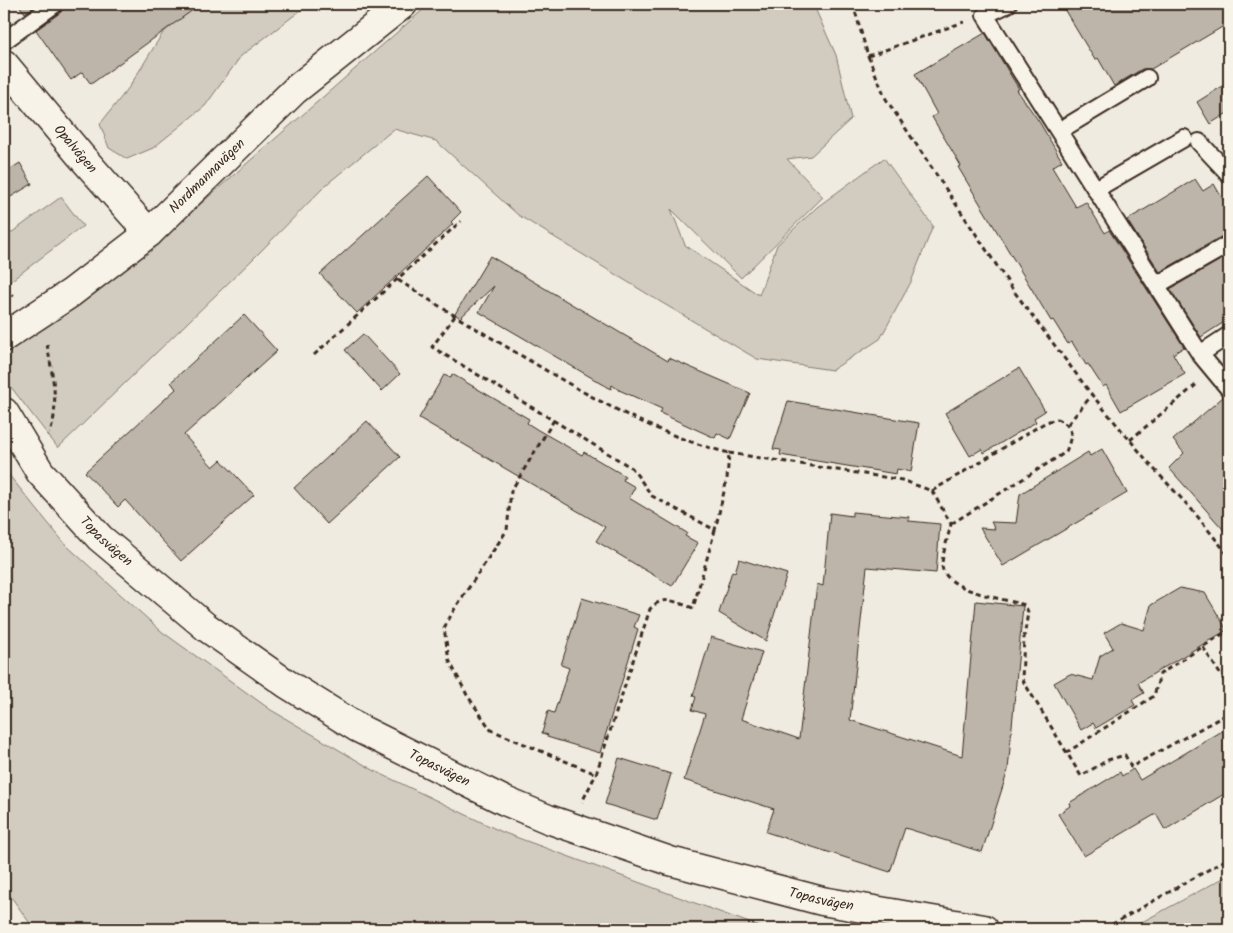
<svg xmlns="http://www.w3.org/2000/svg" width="1233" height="933" viewBox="0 0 1233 933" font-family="Kalam,sans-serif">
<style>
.green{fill:#d1cbc0;stroke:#867a6f}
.building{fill:#bdb5aa;stroke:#3b2a1e}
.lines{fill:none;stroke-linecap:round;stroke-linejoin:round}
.lane-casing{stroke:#3b2a1e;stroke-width:20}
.street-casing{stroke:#3b2a1e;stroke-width:31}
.path{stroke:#3b2a1e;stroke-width:3;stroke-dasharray:5 4;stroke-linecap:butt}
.lane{stroke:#f7f3e8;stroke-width:16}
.street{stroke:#f7f3e8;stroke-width:28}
.labels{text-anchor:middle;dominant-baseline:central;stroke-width:4;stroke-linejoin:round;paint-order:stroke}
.street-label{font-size:14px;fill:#3b2a1e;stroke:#f7f3e8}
</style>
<rect width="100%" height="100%" fill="#efebe0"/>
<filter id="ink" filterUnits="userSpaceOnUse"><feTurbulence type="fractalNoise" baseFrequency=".02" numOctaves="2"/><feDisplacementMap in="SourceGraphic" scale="10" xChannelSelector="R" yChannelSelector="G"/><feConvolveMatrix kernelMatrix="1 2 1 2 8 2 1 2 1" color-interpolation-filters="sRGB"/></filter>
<g filter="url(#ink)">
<path class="green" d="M195 4H309L241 56 205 106 153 148 127 159 109 148 100 124 130 86 162 34Z
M433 4H813L836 55 851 119 811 156 787 159 823 197 741 278 671 209 685 245 759 295 777 245 817 207 884 158 933 226 911 282 880 339 832 370 757 359 659 301 518 215 436 141 394 129 327 184 253 259 58 448 4 378V355L61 312 142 255 426 7Z
M61 197 83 226 4 286V238Z
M4 469 66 545 161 631 271 710 375 771 502 832 763 928 762 929H34L4 887Z
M1229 875V929H1129Z"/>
<path class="building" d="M18 4H38L25 13Z
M65 4H201L91 84 82 72 71 80 36 30 61 12Z
M1061 4H1229V23L1151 69H1142L1114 86 1098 58 1095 60Z
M985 33 1019 89 1017 90 1040 123 1062 161 1052 167 1076 207 1086 202 1105 233 1109 230 1184 347 1173 354 1185 374 1121 411 1106 385 1103 387 1088 364 1086 365 1072 342 1068 344 1053 320 1051 321 958 167 961 166 932 117 937 114 915 74Z
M1229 82V112L1210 124 1197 102Z
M20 163 32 184 4 201V173Z
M428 176 461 212 451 222 453 224 357 313 320 274Z
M1195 179 1203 191 1214 184 1229 210V234L1224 235 1160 272 1127 220Z
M1229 255V319L1201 337 1170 289Z
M490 256 668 361 669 358 750 393 730 439 717 433 715 438 660 413 662 409 619 390 612 385 611 389 479 312 494 286 460 318 455 314Z
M244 315 277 351 184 435 213 467 221 460 254 495 181 561 125 500 118 507 85 472 176 389 171 382Z
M363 334 400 374 382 391 345 350Z
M1019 368 1045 411 1034 418 1036 422 984 453 982 449 970 456 945 413Z
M452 374 529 419 527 423 538 430 582 455 584 452 625 476 623 480 635 487 629 498 687 533 685 536 698 543 672 586 596 541 605 527 419 418 444 375 451 378Z
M1223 397 1229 399V536L1169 468 1184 453 1173 440Z
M788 401 919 423 911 472 897 469 896 474 780 455 781 450 773 449Z
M367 421 400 457 327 524 294 488Z
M1102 449 1127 493 1003 566 980 528 995 529 991 522 1016 523 1020 494 1088 452 1090 456Z
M852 512 909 517V521L940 524 936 573 867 567 850 720 962 756 976 601 1023 606 1008 770 982 852 905 828 890 872 766 832 774 809 684 780 705 714 692 710 696 697 693 696 711 637 762 652 741 719 799 739 817 584 823 586 830 513 852 516Z
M739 559 787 574 766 641 719 613 732 571 735 572Z
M1180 588 1205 593 1227 630 1138 683 1144 693 1132 700 1135 705 1096 728 1093 723 1081 730 1054 683 1070 674 1093 680 1100 656 1113 648 1104 633 1121 623 1144 630 1151 605Z
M582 598 639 615 634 627 638 629 600 753 547 737 548 735 542 733 548 711 554 713 569 668 561 665Z
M1229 727V791L1165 830 1156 814 1084 856 1058 814 1070 806 1069 803 1120 772 1122 776 1133 769 1140 780Z
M619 758 671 774 657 820 605 804Z"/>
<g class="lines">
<g class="lane-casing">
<path id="lane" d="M1008 4 985 15 1200 354 1229 389
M4 41 55 4
M1059 131 1147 78
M1199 142 1229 174
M1096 189 1184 138
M1157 285 1229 244
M1200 354 1229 335"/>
</g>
<g class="street-casing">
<g id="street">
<path id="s1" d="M4 64 80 155 149 233"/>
<path id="s2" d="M4 337 71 293 149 233 295 90 403 4"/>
<path id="s3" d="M4 412 40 472 100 538 206 627 287 684 358 728 505 801 548 819 670 861 822 901 984 929"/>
</g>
</g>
<path class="path" d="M853 4 868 56 886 99 1013 290 1092 395 1155 470 1194 512 1229 556
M868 56 964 22
M398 280C443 309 490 337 537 365 597 401 660 436 729 453L727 479 715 530
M4 290 14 296
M455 316 432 347 632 468 652 496 715 530 693 608C675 602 664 594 650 609L596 774 582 802
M47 344C51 368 61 411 49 433
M314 355 461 221
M554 420 511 491 507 530 454 610 444 628 449 660 467 695 491 730 596 774
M1068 424 1092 395
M1130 440 1197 384
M729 453 902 480 932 491 951 524C949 534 942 555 942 565 943 591 1006 599 1025 605L1028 612 1024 638 1022 679 1081 776 1108 760 1125 755 1131 767 1229 713
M932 491 1046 422 1057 419C1075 427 1072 435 1066 452L951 524
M1203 647 1229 688
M1066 753 1154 696 1160 674 1229 630
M1104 929 1229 858"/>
<use href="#lane" class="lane"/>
<use href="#street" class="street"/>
</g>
</g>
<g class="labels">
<g class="street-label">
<text stroke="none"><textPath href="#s1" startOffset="111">Opalvägen</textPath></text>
<text stroke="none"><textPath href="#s2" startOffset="260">Nordmannavägen</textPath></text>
<text stroke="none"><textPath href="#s3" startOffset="166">Topasvägen</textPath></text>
<text stroke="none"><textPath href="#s3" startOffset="571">Topasvägen</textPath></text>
<text stroke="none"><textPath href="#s3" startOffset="976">Topasvägen</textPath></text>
</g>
</g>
<rect width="1233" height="933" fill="none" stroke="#f7f3e8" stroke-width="20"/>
<rect x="10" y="10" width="1213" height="913" fill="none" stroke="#3b2a1e" stroke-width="2" filter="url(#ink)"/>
</svg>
